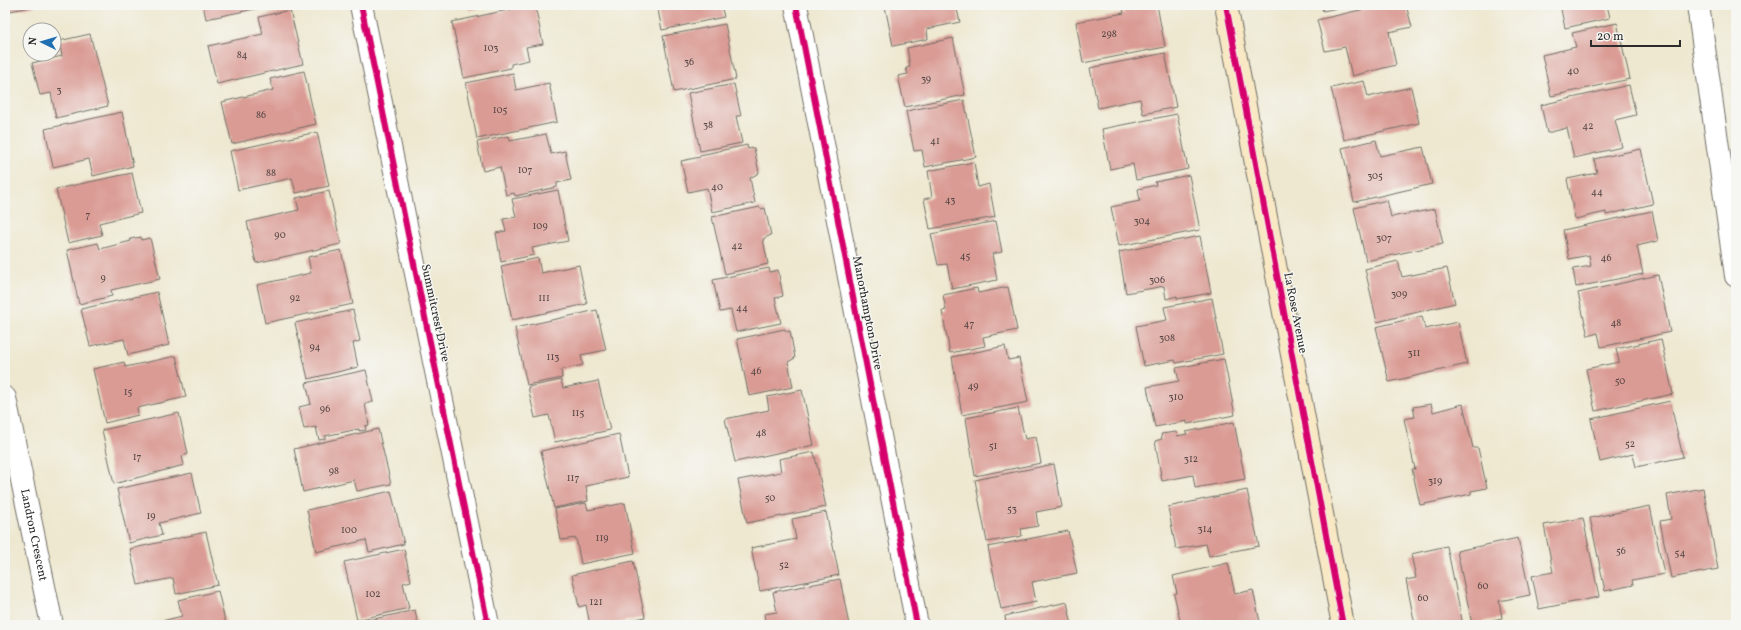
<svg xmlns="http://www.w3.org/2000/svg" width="1741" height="630" viewBox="0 0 1741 630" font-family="Vollkorn,serif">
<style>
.building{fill:#da9b94}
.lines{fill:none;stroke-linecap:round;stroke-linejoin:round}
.street-casing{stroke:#6f6d65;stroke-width:24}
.secondary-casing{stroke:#6f6d65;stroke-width:24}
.street{stroke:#fff;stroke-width:22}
.secondary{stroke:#f8e8c3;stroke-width:22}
.cycleway-casing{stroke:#f6f6f2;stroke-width:8}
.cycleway{stroke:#d6006c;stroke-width:6}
.labels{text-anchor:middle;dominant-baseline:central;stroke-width:3;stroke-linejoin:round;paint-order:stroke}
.number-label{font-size:10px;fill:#574745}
.street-label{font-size:12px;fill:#2b2b2b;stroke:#f6f6f2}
</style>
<rect width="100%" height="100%" fill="#f6f6f2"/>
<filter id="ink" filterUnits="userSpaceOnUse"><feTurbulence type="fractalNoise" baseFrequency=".025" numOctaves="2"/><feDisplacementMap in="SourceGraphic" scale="8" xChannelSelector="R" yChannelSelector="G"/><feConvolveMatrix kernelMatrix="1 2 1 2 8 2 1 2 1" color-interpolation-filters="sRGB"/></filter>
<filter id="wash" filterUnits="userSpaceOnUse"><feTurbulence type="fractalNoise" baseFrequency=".012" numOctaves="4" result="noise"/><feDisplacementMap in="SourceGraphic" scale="16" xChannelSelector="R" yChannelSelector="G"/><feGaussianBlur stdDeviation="0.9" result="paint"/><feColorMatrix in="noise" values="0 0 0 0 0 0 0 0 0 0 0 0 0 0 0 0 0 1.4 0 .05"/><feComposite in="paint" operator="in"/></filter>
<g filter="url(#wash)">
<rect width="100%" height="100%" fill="#eee8d0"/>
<g id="blocks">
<path class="building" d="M5 5H36V6L5 12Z
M203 5H269V6L206 19Z
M468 5H488V6L469 10Z
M531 5H535L543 44 526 47 529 60 511 64V68L464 78 452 22Z
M657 5H721L724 17 662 30Z
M956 5 960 22 927 29 928 39 893 46 885 6Z
M1122 5H1157L1165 47 1083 63 1076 22 1124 13Z
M1321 5H1347V6L1323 11Z
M1382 5H1406L1412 27 1389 32 1396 65 1352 76 1345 47 1325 51 1317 20Z
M1560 5H1607L1610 18 1565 28Z
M290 10 303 64 217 84 208 46 263 34 259 17Z
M1617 23 1630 79 1551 96 1542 55 1576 47 1572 33Z
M725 24 736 79 674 92 663 36Z
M90 34 108 106 56 118 51 93 40 95 32 63 62 56 59 41Z
M953 38 965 95 905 107 898 76 908 74 906 68 910 67 907 48Z
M1165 53 1176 107 1143 114 1140 99 1098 108 1090 68Z
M304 71 316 124 232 144 222 102 273 90 270 79Z
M513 73 516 90 549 83 557 122 477 139 466 83Z
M1364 81 1368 97 1411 87 1419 123 1344 140 1331 88Z
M734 84 741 116H736L742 143 700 151 688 93Z
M1629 85 1636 115 1615 120 1622 147 1574 158 1567 128 1547 133 1541 105Z
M964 100 976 157 925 167 922 150 914 151 906 111Z
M122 112 133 166 93 176 89 159 53 167 45 129Z
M1177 114 1188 169 1136 180 1133 164 1110 169 1102 129Z
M317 132 329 186 296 193 292 178 238 190 230 151Z
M546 134 551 154 565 151 571 180 557 183V187L515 196 514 193 506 195 500 167 483 171 477 142 509 136 510 141Z
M1376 140 1380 156 1423 147 1432 184 1354 202 1342 148Z
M747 145 748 149 754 148 759 173 750 178 755 203 712 212 707 188 688 192 681 161 700 157V155Z
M1641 149 1653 204 1606 215V212L1575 219 1567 179 1597 173 1594 159Z
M974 162 978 187 989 184 995 217 930 229 924 199 932 197 928 171Z
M132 173 141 213 99 223 102 235 68 243 56 189Z
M1189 175 1200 230 1119 246 1111 207 1140 201 1138 189 1156 185 1155 182Z
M558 190 568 241 532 248 534 255 501 262 496 233 506 231 503 219 516 217 512 199Z
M329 191 341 244 256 263 247 222 299 210 296 198Z
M1387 200 1391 217 1435 209 1443 244 1366 261 1354 208Z
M760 207 761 209 765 208 771 235 763 239 768 264 725 274 712 217Z
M1652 211 1658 241 1637 246 1643 274 1576 287 1573 269 1591 266 1589 255 1569 259 1563 230Z
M996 221 1002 252 992 254 997 280 952 289 947 264 938 265 931 234Z
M1200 236 1211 293 1177 299V296L1166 299 1164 286 1126 293 1119 252Z
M141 237V240L150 238 160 279 111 290 112 296 79 304 67 250 98 243 100 249 131 241 130 239Z
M341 250 353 304 265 323 257 285 311 273 308 257Z
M538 258 541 273 579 265 587 304 512 320 501 266Z
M1398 261 1402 277 1447 268 1455 303 1377 322 1365 269Z
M769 268 770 272 778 270 783 296 775 298 781 323 736 332 731 310 720 312 713 280Z
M1658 275 1670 332 1601 347 1598 333 1588 336 1578 293Z
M1008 287 1017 330 983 337 985 346 950 353 942 311 946 310 943 295 977 288 978 293Z
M157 292 169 345 128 355 124 339 90 346 81 309Z
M1212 298 1223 354 1176 363 1175 360 1144 366 1136 326 1167 320 1164 307Z
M353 310 360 341 353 343 358 367 308 379 295 323Z
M597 310 606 350 581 355 583 365 561 370 562 378 527 385 515 328Z
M1422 316 1425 329 1458 322 1467 364 1389 382 1376 327Z
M785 329 786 332 790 331 795 358 788 362 793 387 749 396 737 339Z
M1661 339 1673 394 1595 411 1586 369 1619 362 1616 349Z
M1005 346 1008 360 1019 358 1028 402 962 415 952 357Z
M176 356 186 397 137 408 138 415 105 423 93 369 124 362 125 367Z
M1224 359 1235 415 1187 424V421L1155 427 1147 387 1179 381 1176 368Z
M366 370 373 402 365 404 369 425 365 426 366 430 359 431V429L325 436V439L319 440 316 427 304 429 299 407 311 404 306 383Z
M561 380 563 388 598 381 610 430 555 442 549 415 535 418 528 387Z
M802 390 814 445 735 462 725 419 769 410 767 397Z
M1670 401 1683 457 1636 467 1633 454 1600 462 1591 419Z
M1431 404 1433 412 1463 404 1473 448H1478L1487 488 1471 491V494L1420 505 1412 469H1415L1404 419 1415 417 1413 407Z
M1018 408 1025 439 1036 437 1041 463 975 476 966 418Z
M179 413 188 454 182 456 184 465 114 484 102 430Z
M1234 422 1245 479 1195 488 1193 475 1162 481 1155 441 1162 439 1161 434 1176 432 1177 436 1187 434 1186 432Z
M378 429 391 484 357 491 354 480 303 492 294 449Z
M619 434 628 477 586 486 588 501 554 508 541 451Z
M814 452 826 507 747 523 738 480 781 472 779 459Z
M1054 464 1062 507 1036 512 1038 526 1021 529 1022 536 987 542 975 480Z
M192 473 201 513 159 523 162 535 129 543 117 489Z
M1703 488 1718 569 1671 578 1660 521 1671 519 1667 495Z
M1247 490 1259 546 1209 556 1206 544 1176 549 1168 507Z
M391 491 404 544 369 552 366 540 316 552 307 510Z
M586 503 588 510 625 503 635 553 581 564 576 538 561 540 555 509Z
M1650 506 1664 574 1632 580 1633 585 1605 591 1590 518Z
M826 512 839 575 760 591 751 548 796 539 792 519Z
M1583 518 1599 597 1539 609 1532 576 1553 572 1544 525Z
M1068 531 1077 573 1032 582 1036 602 1001 609 988 547Z
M206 532 218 585 176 594 173 578 138 585 130 549Z
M1518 538 1530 595 1499 601 1502 618 1472 624 1457 551Z
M1447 546 1463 625H1415L1406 580 1416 578 1411 554Z
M404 549 411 581 403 583 409 608 357 620 344 562Z
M633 561 645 617 609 625H590L586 605 579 607 572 575Z
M1228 563 1235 594 1253 590 1260 622 1248 625H1226L1225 621 1206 625H1181L1174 594 1177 593 1173 576Z
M840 579 849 625H766L764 614 777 612 773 592Z
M218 591 226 625H146L182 616 178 600Z
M1067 602 1072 625H1006L1005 616Z
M415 610 418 625H356V623Z"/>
</g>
</g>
<g filter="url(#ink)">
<use href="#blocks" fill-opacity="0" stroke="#6f6d65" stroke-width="1"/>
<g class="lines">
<g class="street-casing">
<g id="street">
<path d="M361 5 488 625"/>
<path d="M796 5 917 625"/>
<path d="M1698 5 1736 276"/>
<path id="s1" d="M5 398 52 625"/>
</g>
</g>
<g class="secondary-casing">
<path id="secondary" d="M1226 5 1343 625"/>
</g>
<use href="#street" class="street"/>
<use href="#secondary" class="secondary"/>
<g class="cycleway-casing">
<path id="cycleway" d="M361 5 488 625
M796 5 917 625
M1226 5 1343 625"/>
</g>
<use href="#cycleway" class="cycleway"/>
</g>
</g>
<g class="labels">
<g class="number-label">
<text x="1109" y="34">298</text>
<text x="491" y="48">103</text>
<text x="242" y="55">84</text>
<text x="689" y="62">36</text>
<text x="1573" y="71">40</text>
<text x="926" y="79">39</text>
<text x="59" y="90">3</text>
<text x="500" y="110">105</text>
<text x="261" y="115">86</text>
<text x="708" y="125">38</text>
<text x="1588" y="126">42</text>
<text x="935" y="141">41</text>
<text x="525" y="170">107</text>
<text x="271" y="173">88</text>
<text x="1375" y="176">305</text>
<text x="717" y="187">40</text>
<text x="1597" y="192">44</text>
<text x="950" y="200">43</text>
<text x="88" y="215">7</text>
<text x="1142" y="221">304</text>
<text x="540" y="226">109</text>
<text x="280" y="235">90</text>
<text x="1384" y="238">307</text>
<text x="737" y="246">42</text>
<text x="965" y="256">45</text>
<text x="1606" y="258">46</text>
<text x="103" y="278">9</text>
<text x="1157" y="280">306</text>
<text x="1399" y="294">309</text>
<text x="295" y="298">92</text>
<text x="544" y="298">111</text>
<text x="742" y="308">44</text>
<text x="1616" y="323">48</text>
<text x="969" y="324">47</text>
<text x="1167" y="338">308</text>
<text x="315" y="347">94</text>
<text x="1414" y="353">311</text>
<text x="553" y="357">113</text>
<text x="756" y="371">46</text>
<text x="1620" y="381">50</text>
<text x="973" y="386">49</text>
<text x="128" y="392">15</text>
<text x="1176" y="397">310</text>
<text x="325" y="409">96</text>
<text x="578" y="413">115</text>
<text x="761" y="433">48</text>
<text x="1630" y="444">52</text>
<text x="993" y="446">51</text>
<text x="137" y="457">17</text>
<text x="1191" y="459">312</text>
<text x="334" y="471">98</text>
<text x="573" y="478">117</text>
<text x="1435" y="481">319</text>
<text x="770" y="498">50</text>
<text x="1012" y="509">53</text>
<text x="151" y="516">19</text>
<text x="1205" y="529">314</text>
<text x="349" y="530">100</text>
<text x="602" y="538">119</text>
<text x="1621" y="551">56</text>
<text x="1680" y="553">54</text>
<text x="784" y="565">52</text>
<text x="1483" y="586">60</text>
<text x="373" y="594">102</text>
<text x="1423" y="598">60</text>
<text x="596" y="602">121</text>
</g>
<g class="street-label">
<text transform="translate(435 313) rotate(78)">Summitcrest Drive</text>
<text transform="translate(867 313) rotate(79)">Manorhampton Drive</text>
<text transform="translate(1295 313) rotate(79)">La Rose Avenue</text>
<text stroke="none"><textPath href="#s1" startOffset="140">Landron Crescent</textPath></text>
</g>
</g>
<rect width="1741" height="630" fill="none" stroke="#f6f6f2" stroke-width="20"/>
<g transform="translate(42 42) rotate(275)"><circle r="19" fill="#f6f6f2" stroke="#a5a5a2"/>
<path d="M0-3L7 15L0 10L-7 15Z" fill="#1f6fb2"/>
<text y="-6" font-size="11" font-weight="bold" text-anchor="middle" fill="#2b2b2b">N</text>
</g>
<path d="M1591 40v6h89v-6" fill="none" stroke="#2b2b2b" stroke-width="2"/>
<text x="1597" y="40" font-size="12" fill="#2b2b2b" stroke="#f6f6f2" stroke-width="3" paint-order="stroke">20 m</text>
</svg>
